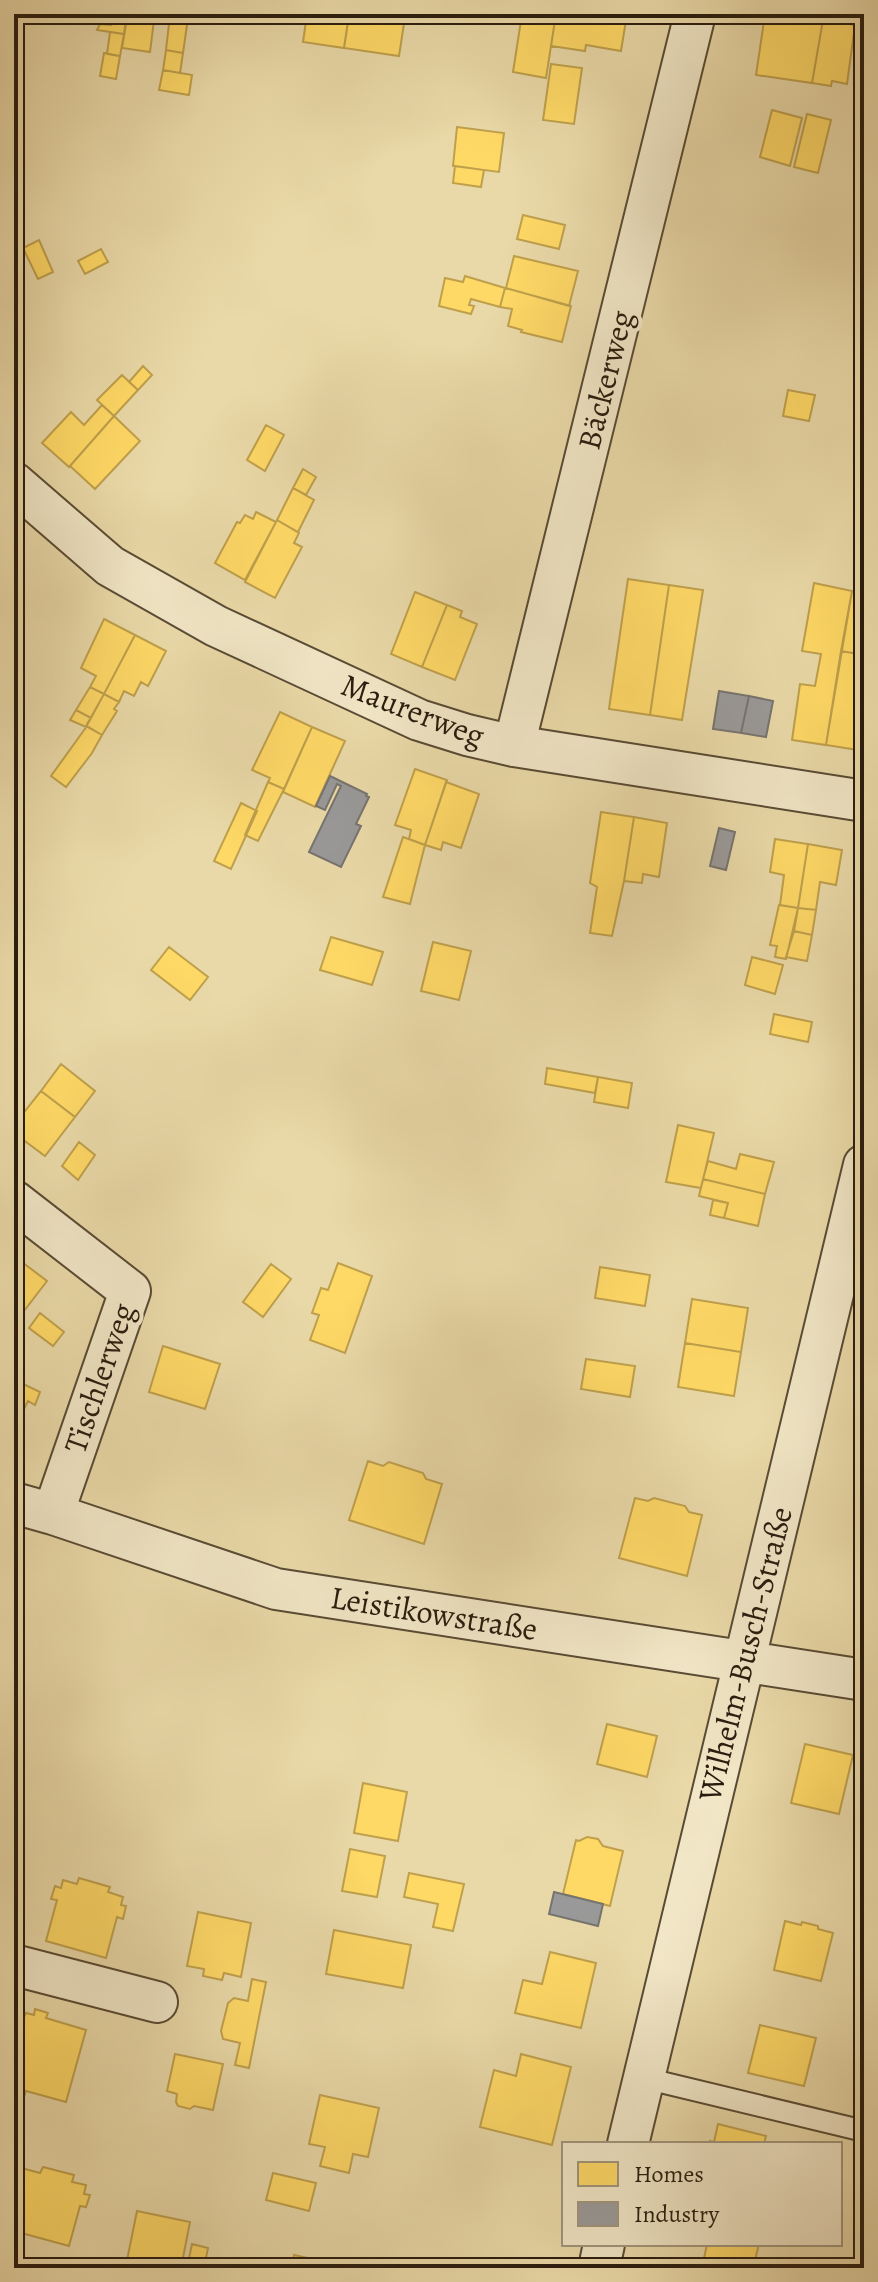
<svg xmlns="http://www.w3.org/2000/svg" width="878" height="2282" viewBox="0 0 878 2282" font-family="Alegreya,serif">
<style>
.homes{fill:#ffd966;stroke:#bfa04c;stroke-width:2}
.industry{fill:#999;stroke:#77746f;stroke-width:2}
.lines{fill:none;stroke-linecap:round;stroke-linejoin:round}
.service-casing{stroke:#594b34;stroke-width:24}
.minor-casing{stroke:#594b34;stroke-width:44}
.service{stroke:#f1e6c6;stroke-width:20}
.minor{stroke:#f1e6c6;stroke-width:40}
.labels{text-anchor:middle;dominant-baseline:central;stroke-width:8;stroke-linejoin:round;paint-order:stroke}
.street-label{font-size:32px;fill:#291c0e;stroke:#f1e6c6}
</style>
<rect width="100%" height="100%" fill="#ead9a8"/>
<filter id="stains"><feTurbulence type="fractalNoise" baseFrequency=".0025" numOctaves="4"/><feColorMatrix values="0 0 0 0 .2 0 0 0 0 .09 0 0 0 0 .02 0 0 0 .5 -.17"/></filter>
<radialGradient id="worn" r=".72"><stop offset=".6" stop-color="#630" stop-opacity="0"/><stop offset="1" stop-color="#630" stop-opacity=".3"/></radialGradient>
<path class="homes" d="M87 14H113L111 25 85 22Z
M113 14H127L124 34 97 30 100 24 111 25Z
M307 14 349 16 344 48 303 42Z
M349 14H385L405 17 399 56 344 48Z
M522 14H556L546 78 513 72Z
M556 14H627L621 51 586 45 585 51 551 46Z
M170 15 188 18 183 53 166 50Z
M789 15 823 20 812 83 756 75 764 21 788 24Z
M127 18 154 20 150 52 122 48Z
M823 20 855 25 847 84 832 81 831 86 812 83Z
M110 32 124 34 120 56 107 54Z
M166 50 183 53 180 73 163 70Z
M104 53 120 56 116 79 100 76Z
M551 64 582 68 574 124 543 120Z
M163 70 192 75 189 95 159 90Z
M772 110 802 118 790 166 760 157Z
M807 114 831 120 818 173 794 167Z
M457 127 504 133 499 172 453 166Z
M455 166 484 170 481 187 453 183Z
M523 215 565 225 559 249 517 239Z
M39 240 53 272 38 279 23 248Z
M101 249 108 262 85 274 78 261Z
M514 256 578 271 569 306 506 288Z
M465 276 505 288 500 307 471 299 469 305 474 306 471 314 439 306 445 278 463 282Z
M505 288 571 306 562 342 521 332 522 330 508 326 512 309 500 307Z
M143 366 152 375 138 390 129 382Z
M122 375 138 390 114 416 97 400Z
M788 390 815 395 809 421 783 416Z
M102 405 114 416 69 467 42 443 71 412 84 425Z
M114 416 140 441 95 489 70 466Z
M266 425 284 435 265 471 247 460Z
M303 469 316 477 306 495 293 488Z
M293 488 314 500 298 532 277 520Z
M256 512 276 522 245 580 215 563 237 522 240 523 245 515 253 519Z
M277 520 299 533 294 543 302 547 275 598 245 582Z
M628 579 669 585 650 715 609 709Z
M814 583 852 591 826 745 792 740 800 684 815 686 821 654 802 651Z
M669 585 703 590 682 720 650 715Z
M852 591 864 594V655L841 651Z
M415 592 447 605 422 667 391 654Z
M447 605 462 611 460 617 477 624 455 680 422 667Z
M104 619 135 635 104 694 90 687 96 676 81 668Z
M135 635 166 651 148 686 141 682 134 696 124 691 119 702 104 694Z
M841 651 864 655V717L858 750 826 745Z
M90 687 104 694 91 718 76 710Z
M104 694 119 702 114 709 117 711 102 735 86 726Z
M76 710 91 718 86 727 70 720Z
M280 712 312 727 284 789 268 782 270 778 252 770Z
M87 726 102 735 92 753 66 787 51 776Z
M312 727 345 741 315 807 283 792Z
M415 769 447 780 425 845 409 839 411 830 395 825Z
M268 782 284 789 258 841 245 835Z
M446 782 479 794 461 848 443 842 441 850 425 845Z
M241 803 257 811 231 869 214 861Z
M601 812 634 817 624 881 612 936 590 933 597 887 590 883Z
M634 817 667 823 659 877 643 874 642 883 624 881Z
M403 837 425 845 410 904 383 897Z
M775 839 808 844 798 908 780 905 784 875 770 872Z
M808 844 842 850 836 885 820 882 816 910 798 908Z
M779 905 798 908 786 959 775 957 777 946 770 945Z
M798 908 816 910 812 935 794 931Z
M794 931 812 935 807 961 786 957Z
M331 937 383 952 372 985 320 970Z
M433 942 471 951 459 1000 421 991Z
M169 947 208 977 190 1000 151 970Z
M752 957 783 965 775 994 745 985Z
M774 1014 812 1022 808 1042 770 1034Z
M61 1064 95 1091 75 1117 41 1091Z
M547 1068 598 1077 595 1093 545 1084Z
M598 1077 632 1083 628 1108 594 1102Z
M41 1091 75 1117 45 1156 14 1133V1125Z
M678 1125 714 1133 701 1188 666 1182Z
M79 1142 95 1155 78 1180 62 1166Z
M740 1154 774 1162 765 1194 703 1179 708 1161 736 1169Z
M703 1179 765 1194 758 1226 724 1218 728 1203 699 1196Z
M713 1200 728 1203 724 1218 710 1215Z
M14 1256 47 1281 14 1324Z
M338 1263 372 1276 345 1353 310 1340 319 1315 312 1313 321 1288 328 1290Z
M271 1264 291 1279 263 1317 243 1302Z
M600 1267 650 1275 645 1306 595 1298Z
M692 1299 748 1308 741 1352 685 1343Z
M40 1313 64 1332 53 1346 29 1328Z
M685 1343 741 1352 734 1396 678 1387Z
M163 1346 220 1364 205 1409 149 1392Z
M586 1359 635 1366 630 1397 581 1389Z
M15 1380 40 1392 35 1405 28 1401 19 1419 14 1417Z
M368 1461 383 1466 389 1462 423 1473 426 1479 442 1484 424 1544 349 1520Z
M635 1498 648 1501 654 1498 685 1506 689 1512 702 1515 687 1576 619 1558Z
M607 1724 657 1736 647 1777 597 1764Z
M805 1744 853 1755 839 1814 791 1803Z
M363 1783 407 1792 398 1841 354 1833Z
M587 1837 598 1839 603 1846 623 1851 610 1906 563 1894 576 1840 579 1841Z
M350 1849 385 1856 377 1897 342 1891Z
M409 1873 464 1884 453 1931 433 1927 438 1904 404 1897Z
M79 1878 110 1887 108 1892 123 1897 121 1905 126 1906 123 1919 117 1917 106 1958 46 1941 57 1900 51 1899 55 1886 61 1888 63 1880 77 1884Z
M198 1912 251 1923 241 1977 224 1973 222 1980 203 1976 204 1969 187 1966Z
M785 1921 801 1925 802 1922 818 1926V1929L833 1933 821 1981 774 1970Z
M334 1930 411 1945 403 1988 326 1974Z
M550 1952 596 1963 581 2028 515 2013 523 1980 542 1984Z
M252 1979 266 1982 249 2068 235 2065 240 2043 223 2039 221 2031 228 2003 234 1998 248 2001Z
M35 2009 48 2013 46 2018 86 2030 66 2102 26 2091 24 2097 14 2094V2040L17 2041 20 2034 14 2032V2030L18 2015 24 2017 26 2013 34 2015Z
M760 2025 816 2038 804 2086 748 2073Z
M175 2054 223 2064 213 2110 194 2106 190 2109 178 2106 176 2102 177 2094 167 2091Z
M521 2054 571 2067 552 2145 480 2127 494 2070 516 2076Z
M320 2095 379 2108 368 2157 353 2154 349 2173 320 2166 325 2147 309 2144Z
M718 2124 766 2136 764 2144H709L710 2141 714 2142Z
M14 2166 40 2173 43 2167 74 2175 72 2182 86 2185 84 2194 90 2195 86 2207 80 2206 69 2246 14 2231Z
M273 2173 316 2183 309 2211 266 2200Z
M137 2211 190 2222 181 2268H142L126 2265Z
M192 2244 208 2248 204 2268H187Z
M707 2244H759L753 2268H702Z
M294 2255 344 2266 343 2268H292Z"/>
<path class="industry" d="M719 691 749 696 741 733 713 729Z
M749 696 773 701 766 737 741 733Z
M330 776 367 794 366 796 369 797 356 824 361 826 341 867 309 852 341 786 337 784 325 810 316 806Z
M719 828 735 832 726 870 710 866Z
M554 1892 603 1904 598 1926 549 1914Z"/>
<g class="lines">
<g class="service-casing">
<path id="service" d="M644 2078 864 2131"/>
</g>
<g class="minor-casing">
<path id="minor" d="M14 483 110 566 216 626 419 720 467 735 514 746 864 801
M514 746 695 14
M14 1201 130 1291 53 1514
M14 1503 53 1514 276 1589 864 1680
M14 1965 157 2002
M628 2144 864 1165
M599 2268 604 2244"/>
</g>
<use href="#service" class="service"/>
<use href="#minor" class="minor"/>
</g>
<g class="labels">
<g class="street-label">
<text transform="translate(605 380) rotate(-76)">Bäckerweg</text>
<text transform="translate(413 710) rotate(21)">Maurerweg</text>
<text transform="translate(99 1378) rotate(-71)">Tischlerweg</text>
<text transform="translate(434 1613) rotate(9)">Leistikowstraße</text>
<text transform="translate(745 1654) rotate(-76)">Wilhelm-Busch-Straße</text>
</g>
</g>
<rect width="878" height="2282" fill="none" stroke="#ead9a8" stroke-width="48"/>
<rect x="16" y="16" width="846" height="2250" fill="none" stroke="#291c0e" stroke-width="4"/>
<rect x="24" y="24" width="830" height="2234" fill="none" stroke="#291c0e" stroke-width="2"/>
<rect x="562" y="2142" width="280" height="104" fill="#f1e6c6" stroke="#a1957c" stroke-width="2"/>
<rect x="578" y="2162" width="40" height="24" fill="#ffd966" stroke="#a1957c" stroke-width="2"/>
<text x="634" y="2182" font-size="24" fill="#291c0e">Homes</text>
<rect x="578" y="2202" width="40" height="24" fill="#999999" stroke="#a1957c" stroke-width="2"/>
<text x="634" y="2222" font-size="24" fill="#291c0e">Industry</text>
<rect width="100%" height="100%" filter="url(#stains)"/>
<rect width="100%" height="100%" fill="url(#worn)"/>
</svg>
